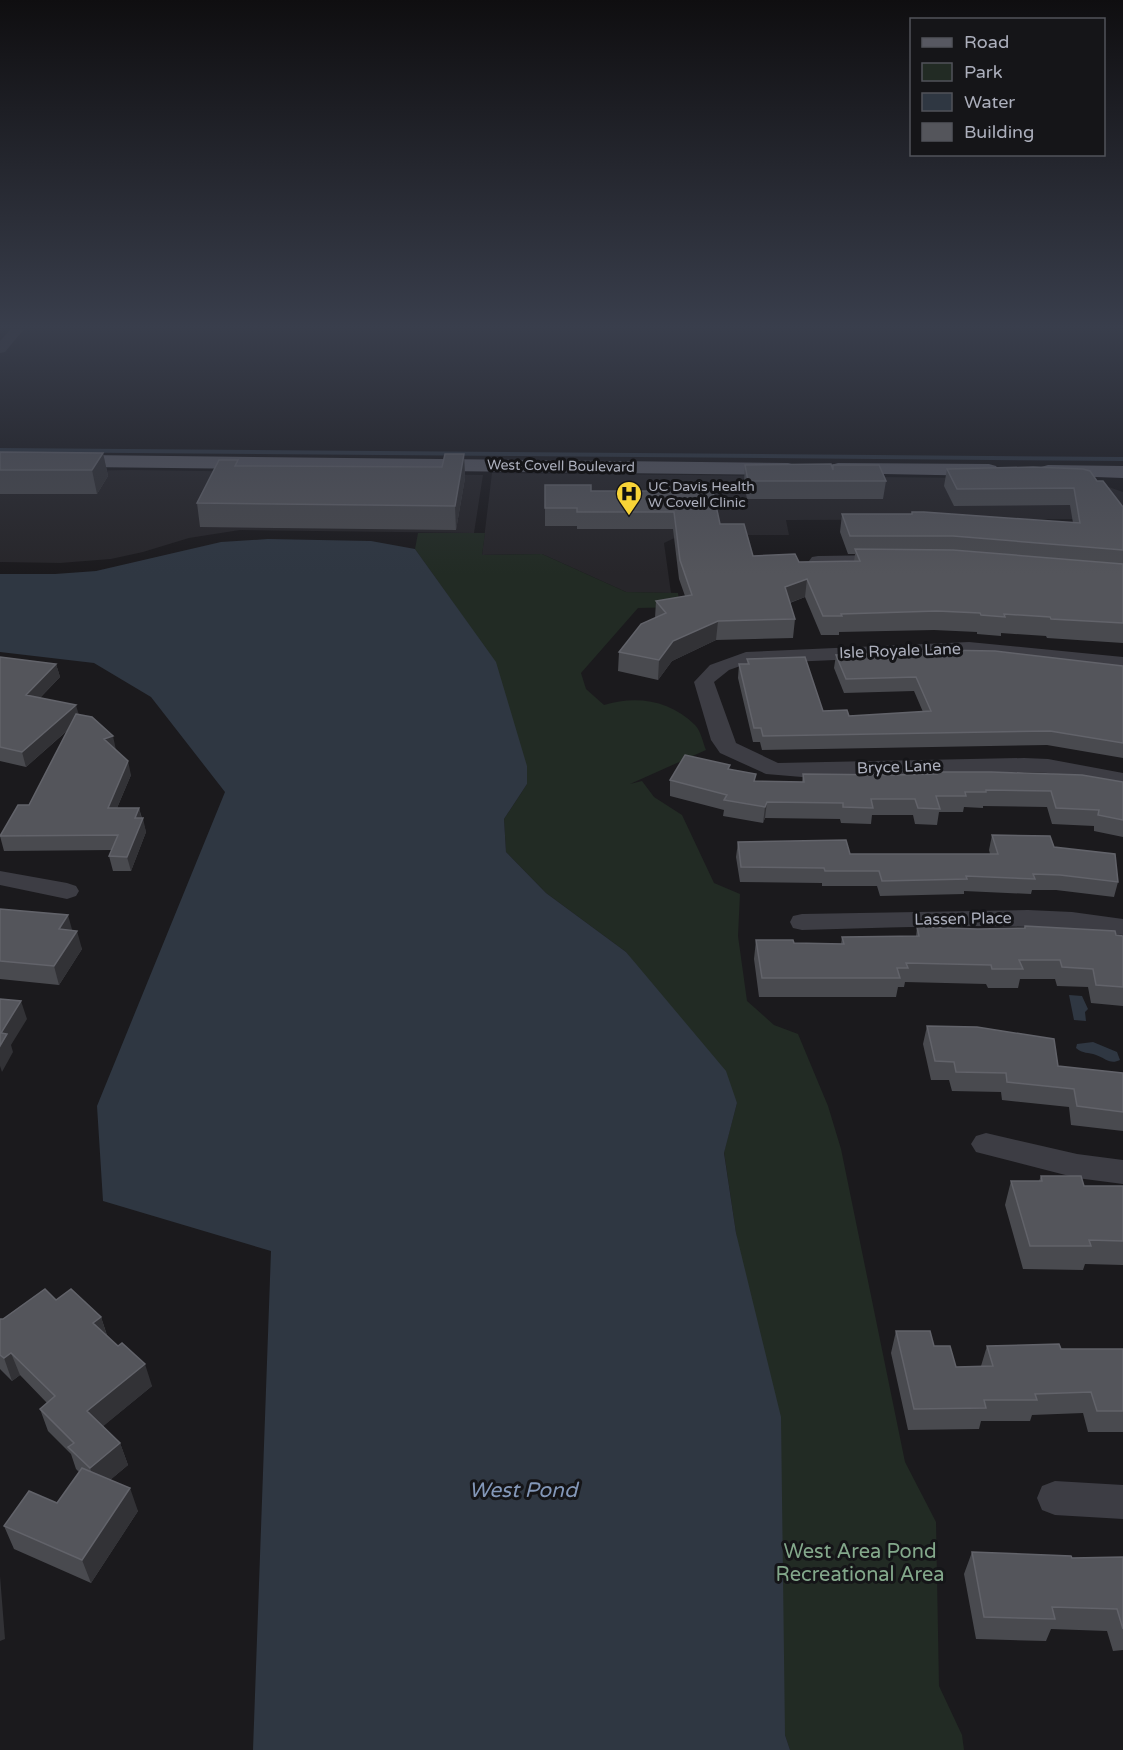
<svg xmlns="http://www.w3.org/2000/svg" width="1123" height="1750" font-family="'Varela Round',sans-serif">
  <rect width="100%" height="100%" fill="#1b1a1d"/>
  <path fill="#27262a" d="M131,470L483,475L474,533L240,530L189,538L143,552L111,559L60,563L0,562V472Z
    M492,473L1060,479L1097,483L1123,492V519L786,520L789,535H681L664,543L671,593L626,592L542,554L482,555Z"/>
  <path fill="#222b24" d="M418,533H485L482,555L542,554L626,592L678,593L680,607L638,608L581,673L586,689L604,705C636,695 670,700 695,725C701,731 703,743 706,750L630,784L642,781L654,797L682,815L714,883L740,894L738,936L747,1001L774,1025L798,1034L828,1106L841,1149L905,1462L936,1522L939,1686L962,1735L964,1750H790L785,1735L736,1233L724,1152L737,1103L626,952L546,893L506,852L504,819L527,784L495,662L415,549Z"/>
  <path fill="#2f3742" d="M268,539L371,541L415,549L496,662L527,766V784L504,819L506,852L546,893L626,952L726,1071L737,1103L724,1153L736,1233L781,1417L785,1735L790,1750H253L271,1251L103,1201L97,1106L225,792L151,697L94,663L0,652V574H55L96,571L221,542Z
    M1069,995L1082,996L1088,1009L1085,1012L1086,1021L1074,1020Z
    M1093,1042L1117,1052L1120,1060C1110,1065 1105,1058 1096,1055C1088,1052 1083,1054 1076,1048L1077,1044Z"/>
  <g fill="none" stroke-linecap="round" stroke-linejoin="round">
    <path stroke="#2f3742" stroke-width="4" d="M0,450L1123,459"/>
    <path fill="#3d3d44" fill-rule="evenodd" d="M11,329H24L5,352L0,353V341Z
      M885,555L891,556L894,560L891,564L818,566L812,565L809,561L812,557L818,556Z
      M969,642L1123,657V669L969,654L746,664L729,670L714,682L736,743L778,763L1024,758L1048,759L1123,773V787L1048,773L1024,772L802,777L766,774L720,753L711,740L694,682L710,665L746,652Z
      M0,871L67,883L76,886L79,891L76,896L67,899L0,885Z
      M1028,910L1072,912L1123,919V935C1017,920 909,928 802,930L793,928L790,922L793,916L802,914Z
      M986,1133L1077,1154L1123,1160V1184L1077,1178L976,1152L971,1144L976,1136Z
      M1055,1481L1123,1485V1519L1055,1515L1042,1510L1037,1498L1042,1486Z"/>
    <path fill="#575861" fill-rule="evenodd" d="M0,454L788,463L795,465L798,469L795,473L788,475L0,466Z
      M838,463L989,464L996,466L999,470L996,474L989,476L831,473L828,469L831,465Z
      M1048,465L1123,466V478L1041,475L1038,471L1041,467Z"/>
  </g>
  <path fill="#494a4f" d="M0,452L103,453L108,476L97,494H0Z
    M464,454L465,478L456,530L200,527L197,503L239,466L442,467Z
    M745,465L832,469L886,481L883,499H747L744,483Z
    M947,469L1097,481L1123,507V643L1047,638L1046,636L1001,633V636L977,634V632L934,630L839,632V635H821L805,597L790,603L795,619L793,638L716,640L672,661L658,680L618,671L619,652L655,618L656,601L685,596L679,579L673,529H577V526H545V485L591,491H668L669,487L720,524L753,556L799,562L854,561L855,554H848L840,532L842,514L1073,523L1070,505L954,506L944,486Z
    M836,655L1123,666V758L1047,745L762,750L760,742H753L738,678L739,664H747V659L823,711L849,716L923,712L914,691L844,693L834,668Z
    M0,657L56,664L60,677L40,698L79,714L116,750L131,775L117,808H139L146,832L131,871H113L109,856L112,850L4,851L0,836L29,805L68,730L26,767L0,761Z
    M730,769L756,781L802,782L803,774L893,775L936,774V772L1123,782V837L1094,831V826L1052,824L1047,807L983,806V808L964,807L963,812H939L937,825L915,824L913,815H872L871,824L841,823L840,819L765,818L763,823L723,816L724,810L670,796V780Z
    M992,835L1054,847L1118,882L1114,897L1056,890H1032L1031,894L964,891V894L880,896L877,886H822V883L740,882L736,857L738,842L850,854H990L989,850Z
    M0,909L72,930L82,949L59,985L0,979Z
    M1025,926L1123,936V1006L1091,1003L1088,987L1057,986L1055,979H1020L1018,988H988L986,984L905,982L904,987H898L896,997H759L754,959L756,940L794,943L841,944L842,937H916L917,927L978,929L1024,928Z
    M927,1026L1058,1066L1123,1073V1131L1071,1125L1069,1107L1002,1100L1001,1092L952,1091L949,1080H931L923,1044Z
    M1041,1176L1084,1186H1123V1265L1085,1264L1083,1270L1023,1269L1005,1205L1011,1181H1039Z
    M56,1300L101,1317L107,1335L152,1386L103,1426L120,1443L128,1465L110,1480L138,1511L91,1583L14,1549L4,1526L57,1503L79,1472L76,1469L71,1454L48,1431L40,1409L47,1403L20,1375L12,1381L0,1369V1319H3Z
    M896,1331L934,1346L956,1367L981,1366L987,1346L1061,1349H1123V1432H1088L1083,1413L1032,1415L1030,1421H981L979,1429L908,1430L891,1353Z
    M972,1552L1072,1558L1123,1557V1652V1650L1113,1651L1107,1631L1051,1629L1046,1641L976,1639L964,1574Z"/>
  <path fill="#323236" d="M103,453L108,476L97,494L92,470Z
    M464,454L465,478L456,530L455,506Z
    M807,579L805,597L783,605L785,587Z
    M718,621L716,640L672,661L658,680L659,660L673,641Z
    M56,664L60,677L29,709L26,695Z
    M76,705L80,719L26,767L22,752Z
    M113,736L116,750L104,739Z
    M128,761L131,775L111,822L108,808Z
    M767,802L765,818L763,823L765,807Z
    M139,808L142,821L143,818L146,832L131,871L127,857L135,818Z
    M68,915L73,933L59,929Z
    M77,931L82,949L59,985L54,966Z
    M21,1001L27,1019L11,1045L13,1052L2,1072L0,1066V1046L1,1033Z
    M101,1317L108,1339L93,1323Z
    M11,1353L20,1375L12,1381L4,1358Z
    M145,1364L152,1386L95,1433L87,1411Z
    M120,1443L128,1465L97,1491L90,1468Z
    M130,1488L138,1511L91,1583L82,1560Z
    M0,1576L5,1639L0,1641Z"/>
  <path fill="#54555b" stroke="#62636a" stroke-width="1.5" d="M0,452L103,453L92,470H0Z
    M445,454H464L455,506L197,503L219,460H238L235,466L442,467Z
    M831,464L833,470V465H879L886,481H748L745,465Z
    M1033,467L1083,469L1090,471L1097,481H1103L1123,507V550L953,536H850L842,514H912V512H924L1080,523L1074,488L957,489L947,469Z
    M545,485H591V491H669V487H712L720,524H744L753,556L795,554L799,562L860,561L855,549L953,550L1123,564V623L1051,619L1050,617L1004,614L1005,617L981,615L980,613L937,611L841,614L842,616H823L807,579L785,587L795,619L718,621L673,641L659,660L619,652L641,624L666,613L656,601L692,595L680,560L674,512H577V508H545Z
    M938,650L995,651L1123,666V743L1050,731L763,736L761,728H754L739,664H749L747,659L805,657L823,711L847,710L849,716L931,711L916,677L846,679L836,655Z
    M0,657L56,664L26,695L76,705L22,752L0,747Z
    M76,714L92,717L113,736L104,739L128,761L108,808H139L135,818H143L127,857L109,856L118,835L0,836L18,805H29Z
    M685,755L730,765L728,769L756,774L754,781L804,782L803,774L893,775L937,774L936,772H991L1082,775L1123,782V820L1098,815L1099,810L1056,808L1051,791L986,790V792H965L966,796H936L940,809L918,808L915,799H871L873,808L843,807V803L767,802L765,807L724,800L727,795L670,780Z
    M992,835L1050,836L1054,847L1115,854L1118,882L1060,875L1033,874L1035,879L966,876L967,879L882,881L879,871H825L824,868L741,867L738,842L846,840L850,854H998Z
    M0,909L68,915L59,929L77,931L54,966L0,961Z
    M1025,926L1115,931L1116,935L1123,936V987L1096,985L1093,969L1062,967L1060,960H1019L1023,969H992L991,965L906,963L908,968H897L900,978H762L756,940H793L794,943L844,944L842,937L919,936L917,927L978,929L1025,928Z
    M0,999L21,1001L1,1033L7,1034L0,1046Z
    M927,1026L977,1027L1054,1039L1058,1066L1123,1073V1112L1077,1106L1074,1089L1007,1082L1006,1073L956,1072L954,1062L935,1061Z
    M1041,1176H1081L1084,1186H1123V1241L1089,1240L1091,1246H1030L1011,1181H1042Z
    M45,1289L56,1300L71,1289L101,1317L93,1323L118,1346L122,1343L145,1364L87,1411L120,1443L90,1468L68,1447L74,1443L40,1409L55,1396L11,1353L4,1358L0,1355V1319H3Z
    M896,1331H930L934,1346H950L956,1367L993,1366L987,1346L1059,1344L1061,1349H1123V1411H1097L1091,1392L1035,1394L1037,1400H984L986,1408L914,1409Z
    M82,1468L130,1488L82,1560L4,1526L29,1491L57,1503Z
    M972,1552L1071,1556L1072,1558L1123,1557V1629L1117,1609L1052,1607L1055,1619L984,1617Z"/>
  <linearGradient id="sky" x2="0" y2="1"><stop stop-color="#0f0e10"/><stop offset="0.57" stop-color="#393e4c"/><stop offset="1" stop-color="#393e4c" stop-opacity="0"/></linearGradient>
  <rect width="1123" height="574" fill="url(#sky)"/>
  <defs>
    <symbol id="hospital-pin" viewBox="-11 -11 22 30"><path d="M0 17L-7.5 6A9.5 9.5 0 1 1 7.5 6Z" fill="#f7d337" stroke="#151518"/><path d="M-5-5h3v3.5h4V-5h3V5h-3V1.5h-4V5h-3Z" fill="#111"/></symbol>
  </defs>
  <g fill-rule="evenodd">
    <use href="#hospital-pin" x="614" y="479" width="30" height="40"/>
  </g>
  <g text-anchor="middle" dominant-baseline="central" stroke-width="6" stroke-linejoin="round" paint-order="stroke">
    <g font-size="14" fill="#acafbc" stroke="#151518">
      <text transform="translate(561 466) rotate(1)">West Covell Boulevard</text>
    </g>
    <g font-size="14" fill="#acafbc" stroke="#151518" text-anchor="start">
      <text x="648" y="486">UC Davis Health<tspan x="648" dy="16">W Covell Clinic</tspan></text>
    </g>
    <g font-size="16" fill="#acafbc" stroke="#151518">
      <text transform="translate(900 651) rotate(-2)">Isle Royale Lane</text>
      <text transform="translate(899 767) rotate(-2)">Bryce Lane</text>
      <text transform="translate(963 919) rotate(-1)">Lassen Place</text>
    </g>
    <g font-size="20" fill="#83a88b" stroke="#151518">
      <text x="860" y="1552">West Area Pond<tspan x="860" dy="23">Recreational Area</tspan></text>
    </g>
    <g font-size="21" font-style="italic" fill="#8397b8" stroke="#151518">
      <text x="523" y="1490">West Pond</text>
    </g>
  </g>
  <rect x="910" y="18" width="195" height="138" fill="#151518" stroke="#51535a" stroke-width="1.5"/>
  <rect x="922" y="38" width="30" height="9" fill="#575861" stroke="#51535a" stroke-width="1.5"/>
  <text x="964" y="48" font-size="18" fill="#acafbc">Road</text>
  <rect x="922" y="63" width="30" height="18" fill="#222b24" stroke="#51535a" stroke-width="1.5"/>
  <text x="964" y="78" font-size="18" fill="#acafbc">Park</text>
  <rect x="922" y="93" width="30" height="18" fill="#2f3742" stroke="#51535a" stroke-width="1.5"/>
  <text x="964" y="108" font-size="18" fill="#acafbc">Water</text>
  <rect x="922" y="123" width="30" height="18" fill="#54555b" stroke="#51535a" stroke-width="1.5"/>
  <text x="964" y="138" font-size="18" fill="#acafbc">Building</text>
</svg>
